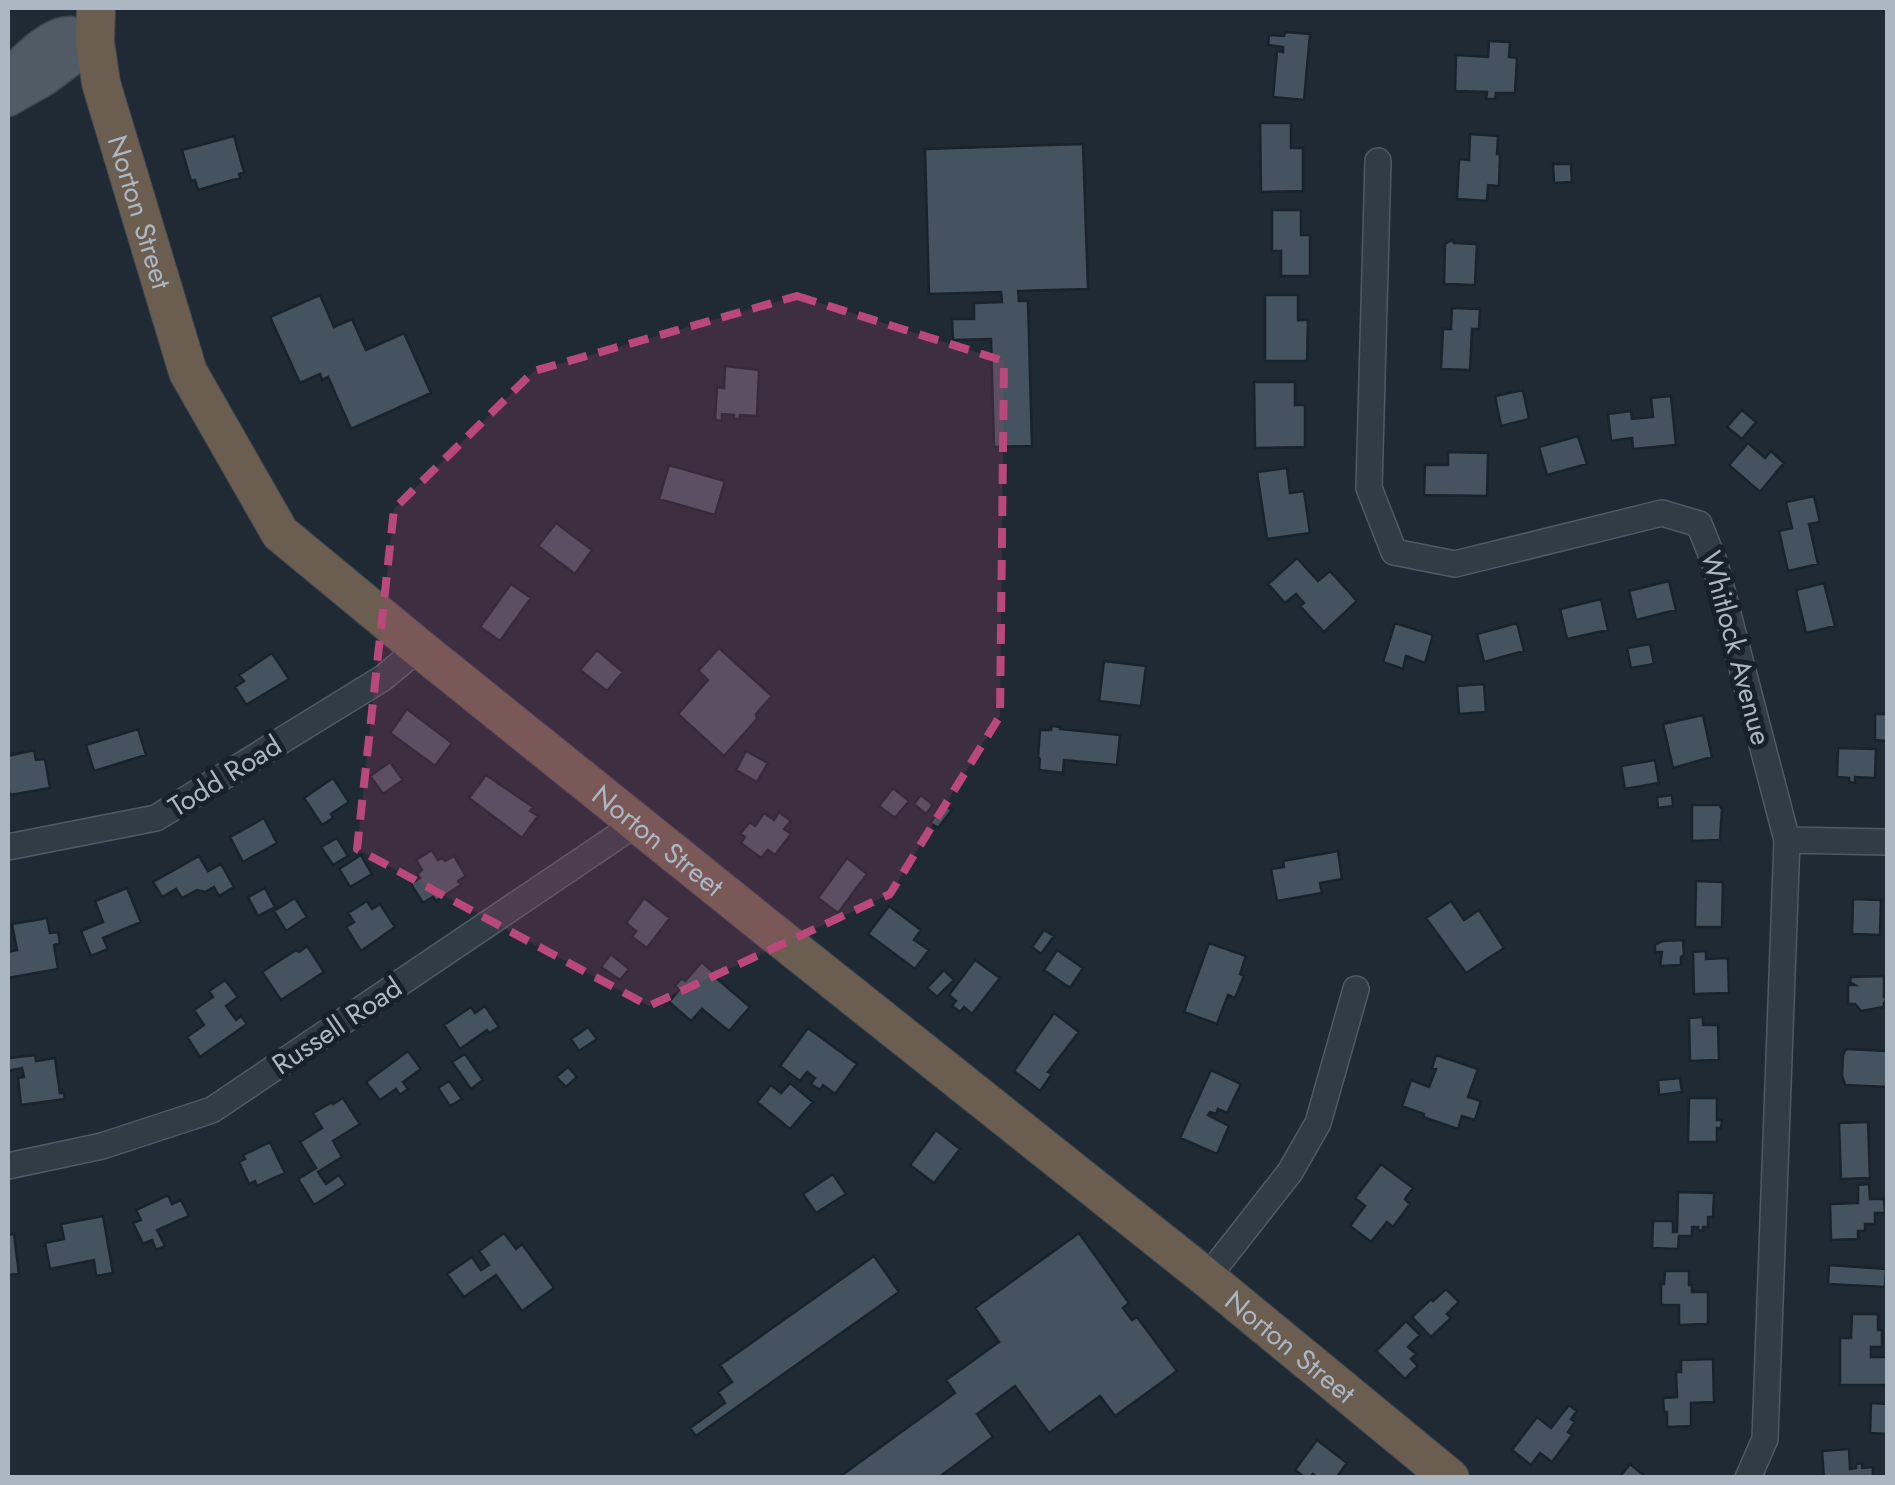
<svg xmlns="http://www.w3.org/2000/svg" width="1895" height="1485" font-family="Jost,sans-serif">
  <rect width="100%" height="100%" fill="#1f2a34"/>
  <path fill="#45525f" stroke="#1a232c" stroke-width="2.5" d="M1285,32L1310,34L1304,100L1273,97L1277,51L1283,52V47L1268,45L1269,35L1284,36Z
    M1489,41L1510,42L1509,57L1517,58L1515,93H1496L1495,99H1486L1487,92L1455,91L1456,55L1488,57Z
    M1260,123H1291V148H1303V191L1261,192Z
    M1470,134L1498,136L1497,154H1500L1499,186L1488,185L1487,201L1457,199L1459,159L1469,160Z
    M234,136L244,172L239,174L240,178L198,190L195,180L191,181L182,150Z
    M1083,144L1088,289L1018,291L1019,301H1028L1032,446L994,447L991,339L953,340L952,319H974V303L1002,302L1001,292L929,294L925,149Z
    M1553,164H1571L1572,182L1554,183Z
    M1272,210H1301V235H1310V276H1281V251H1272Z
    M1452,240L1454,243L1477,244L1475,285L1444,284L1445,244Z
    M320,295L334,327L352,319L366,350L404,333L431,393L351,429L328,377L322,380L320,374L300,383L270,317Z
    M1265,295H1298V320H1308L1307,361H1265Z
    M1452,308L1480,309L1479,329H1472L1470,370L1441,369L1443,329H1451Z
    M725,366L759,370L757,416L740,415V419H734V415L722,414V421L715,420L717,387L724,388Z
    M1254,382H1295V405H1305V447L1255,448Z
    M1523,390L1529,419L1501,426L1495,396Z
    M1671,396L1676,445L1633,449L1632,438L1611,441L1608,414L1631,411L1632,419L1653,417L1651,398Z
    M1742,410L1756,422L1742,439L1727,427Z
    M1578,436L1587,464L1547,475L1539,447Z
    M1748,443L1765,458L1771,451L1784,463L1760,492L1729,465Z
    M1448,452L1488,453L1487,496L1424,495L1425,465H1448Z
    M669,465L725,481L715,515L659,499Z
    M1287,468L1290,493L1304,491L1310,533L1267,539L1257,472Z
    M1814,496L1820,522L1809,524L1818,564L1788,571L1779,531L1792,528L1786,502Z
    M556,523L592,550L575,574L538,546Z
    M1297,558L1318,581L1330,571L1357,601L1324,632L1300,606L1304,603L1296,594L1285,603L1268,584Z
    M1669,581L1676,610L1636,620L1629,591Z
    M1824,583L1835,626L1806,633L1796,590Z
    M511,584L531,598L500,641L480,627Z
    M1601,599L1608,630L1567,639L1560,609Z
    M1395,623L1433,635L1425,663L1406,656L1403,669L1383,662Z
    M1517,623L1524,651L1484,662L1477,634Z
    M1650,644L1654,664L1631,668L1627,648Z
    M719,648L772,696L756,714L757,719L724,756L678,714L708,680L698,671Z
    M597,650L623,672L607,691L580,670Z
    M272,653L289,679L246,705L235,687L244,681L239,675Z
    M1104,661L1146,666L1141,706L1099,701Z
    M1484,684L1486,712L1459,714L1457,686Z
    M407,709L452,743L435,766L390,733Z
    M1875,714H1888V741L1875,740Z
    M1703,715L1712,757L1673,768L1663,724Z
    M1051,726L1061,727L1060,729L1120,735L1117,765L1064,760L1063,773L1039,770L1040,759L1038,757L1040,730H1051Z
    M138,729L146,755L94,771L86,745Z
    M1838,748L1876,749L1875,778L1855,777V783L1849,782V778L1837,777Z
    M34,750L36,760L45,759L50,788L10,795L8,788V756Z
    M746,751L768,763L757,782L736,770Z
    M1655,760L1659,783L1625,789L1621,766Z
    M390,762L403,780L383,794L370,776Z
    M486,775L533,807L530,811L538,816L522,838L469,798Z
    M333,778L349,802L331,814L333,818L322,825L304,798Z
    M893,788L909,801L895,818L879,806Z
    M921,795L933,805L926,814L914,804Z
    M1672,795L1673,806L1658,808L1657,797Z
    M944,805L952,810L938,828L930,823Z
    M1692,805H1719L1722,809L1720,840L1692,841Z
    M779,812L791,821L784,829L791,834L775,855L768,850L761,858L741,843L745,837L740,834L750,822L755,826L764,813L774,820Z
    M264,818L277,843L243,862L230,837Z
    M337,838L348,856L333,865L321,847Z
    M432,850L438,860L442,858L445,861L454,856L466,876L458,881L461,885L436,901L433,897L423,903L411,884L420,878L417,874L422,870L416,860Z
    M1338,851L1342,879L1320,883L1322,893L1277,901L1271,869L1284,867L1283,861Z
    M361,855L372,874L350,887L339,869Z
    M199,856L208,871L221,864L234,887L219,896L214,887L205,892L197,890L182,898L176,889L162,897L153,882Z
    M847,858L867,874L838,913L818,898Z
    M1696,881L1723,882L1722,927H1695Z
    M127,888L141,922L103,938L108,949L91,956L81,931L103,922L95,901Z
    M265,888L275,907L258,916L248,897Z
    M295,898L307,917L286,931L274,911Z
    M644,898L670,918L647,948L632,937L636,931L626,923Z
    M1853,899L1881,900L1880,935L1852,934Z
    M367,901L372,909L380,904L395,927L361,951L346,927L354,922L348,913Z
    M1451,901L1464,920L1479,910L1504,948L1466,973L1426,918Z
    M889,906L921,930L914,940L929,950L915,969L868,934Z
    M47,918L50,933L58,932L60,943L54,945L58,969L8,978V952L17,950L12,924Z
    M1044,930L1054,936L1041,954L1032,947Z
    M1683,940L1684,955L1681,957V965L1660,966L1662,952H1655V945L1663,941Z
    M1209,943L1246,956L1240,974L1244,976L1235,998L1228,995L1217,1024L1184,1012Z
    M307,946L324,972L281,1000L262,972L296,950L299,952Z
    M1057,950L1083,968L1070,988L1044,970Z
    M1706,951V959L1728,958L1729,993L1694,994L1693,952Z
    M611,954L629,969L620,980L601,967Z
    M975,960L1000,978L972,1014L964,1007L960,1012L952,1006L956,1001L949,995Z
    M702,962L713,972L714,976L750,1007L729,1031L702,1009L691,1021L669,1002L679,990L675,986L682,978L685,981Z
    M944,970L954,980L937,997L927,988Z
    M1884,976V997L1887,998L1884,1003V1007L1861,1011L1855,1004H1848V985H1855L1850,982L1851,977Z
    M225,980L238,997L226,1006L236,1020L241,1016L247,1024L200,1057L187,1037L204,1025L194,1010L213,997L209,991Z
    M485,1006L499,1027L489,1033L487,1030L460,1049L444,1025L471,1007L475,1013Z
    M1054,1013L1079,1032L1048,1072L1052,1074L1040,1091L1014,1071Z
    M1703,1017V1025H1718L1719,1060L1690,1061L1689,1018Z
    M588,1027L597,1039L579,1051L571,1039Z
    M808,1028L857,1064L835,1094L823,1085L820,1090L811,1084L815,1078L807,1072L800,1081L780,1066Z
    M8,1046L9,1058L35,1055L36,1061L55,1058L60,1093H64L65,1099L21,1105L18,1078L24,1077L22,1068L8,1071Z
    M1846,1049L1888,1051V1087L1845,1085L1842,1075L1843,1055Z
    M408,1051L421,1069L403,1082L408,1089L400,1095L396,1089L380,1100L366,1082Z
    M465,1054L483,1080L471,1089L452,1062Z
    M1436,1055L1478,1069L1468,1097L1481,1101L1475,1120L1462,1116L1458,1129L1423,1117L1424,1114L1402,1106L1411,1080L1429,1087L1436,1069L1432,1068Z
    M568,1067L577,1077L566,1087L556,1077Z
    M1211,1070L1241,1084L1227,1113L1218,1109L1216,1114L1210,1112L1208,1115L1229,1126L1217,1154L1180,1138Z
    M1680,1078L1682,1092L1659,1095L1658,1080Z
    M449,1081L462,1099L450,1106L438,1088Z
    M790,1083L813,1102L790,1129L757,1102L771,1085L781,1093Z
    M343,1098L360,1124L333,1141L342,1157L318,1172L326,1184L339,1175L346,1185L314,1205L298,1179L316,1168L300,1142L322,1128L313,1113L332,1102L333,1104Z
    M1689,1098H1717V1120H1722L1721,1128H1717V1142H1688Z
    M1868,1122L1870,1178L1841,1179L1839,1123Z
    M936,1130L960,1149L934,1183L910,1165Z
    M270,1142L285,1173L257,1186L255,1181L249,1184L239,1162L245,1159L243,1155Z
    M1381,1164L1413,1188L1405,1199L1410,1204L1393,1227L1387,1222L1371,1242L1350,1226L1365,1206L1355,1198Z
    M833,1174L846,1194L816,1213L803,1194Z
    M1869,1184L1870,1199H1884L1885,1213H1875V1224H1865V1231H1858V1239L1831,1240L1830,1204L1858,1203V1185Z
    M1678,1192L1714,1193L1713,1217H1708V1227H1703V1231L1698,1230V1227H1692V1236H1679L1678,1249L1652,1248L1653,1221H1673V1232H1677Z
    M168,1195L172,1204L181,1200L189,1216L157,1230L165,1246L156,1250L152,1240L143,1244L133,1223L141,1220L136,1210Z
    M103,1216L113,1273L96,1276L94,1260L50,1269L45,1243L64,1239L61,1224Z
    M504,1233L516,1249L522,1244L554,1288L522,1311L496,1275L464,1297L447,1274L472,1257L481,1270L489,1265L479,1251Z
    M1079,1233L1129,1303L1123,1308L1132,1320L1137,1317L1177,1371L1115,1416L1100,1396L1049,1433L1015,1386L977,1414L993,1437L938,1478H838L955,1393L946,1380L999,1342L975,1308Z
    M14,1234L19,1274L8,1275V1235Z
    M874,1256L899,1292L696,1436L690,1428L725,1403L718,1392L732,1382L720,1365Z
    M1829,1265L1886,1269L1885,1287L1828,1284Z
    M1665,1271H1689V1285H1692V1292H1708V1324L1679,1325V1305H1661V1284H1664Z
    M1446,1289L1459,1302L1447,1314L1451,1318L1431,1337L1412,1317L1431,1299L1433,1301Z
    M1852,1314H1878V1330H1882V1347H1871V1357H1888L1887,1385H1840V1338H1851Z
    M1406,1321L1420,1335L1408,1347L1416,1354L1411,1359L1418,1366L1405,1379L1376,1351Z
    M1713,1359L1714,1402L1691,1403V1426L1667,1427V1412H1664L1663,1398L1677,1397L1676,1372H1681V1360Z
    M1871,1403L1888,1404V1434L1870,1433Z
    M1569,1405L1577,1411L1571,1419L1575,1422L1568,1432L1572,1435L1552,1462L1540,1453L1531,1465L1512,1450L1537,1417L1551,1428Z
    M1317,1440L1347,1463L1336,1478H1318L1313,1474L1310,1478H1306L1295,1470Z
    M1849,1449L1850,1469L1856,1468V1464L1862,1463V1468L1873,1467V1478H1824L1822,1451Z
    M1630,1464L1647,1478H1619Z"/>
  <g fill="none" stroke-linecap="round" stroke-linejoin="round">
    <defs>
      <path id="minor" d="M1378,161L1369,488L1394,552L1455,564L1662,513L1699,524L1715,564L1787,840L1765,1439L1748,1478
        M1787,840L1888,842
        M8,847L156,818L383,678L419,648
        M8,1166L102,1146L212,1110L637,823
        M1207,1278L1290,1172L1318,1123L1356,989"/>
      <path id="major" d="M8,76C22,62 50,31 71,33C78,34 88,39 95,42
        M8,100L45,79L95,42"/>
      <g id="highway">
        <path id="s1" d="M96,8L95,42L101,83L188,372L280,533L419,648L761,923L1207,1278L1450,1478"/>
      </g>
    </defs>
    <use href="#minor" stroke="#4f5a64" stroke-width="28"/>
    <use href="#major" stroke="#3b454f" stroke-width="35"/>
    <use href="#highway" stroke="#3d4750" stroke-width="40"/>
    <use href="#minor" stroke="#323c45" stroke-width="25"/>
    <use href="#major" stroke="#505b66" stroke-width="32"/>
    <use href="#highway" stroke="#6b5d4f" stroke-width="38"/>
  </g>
  <path fill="#bb487a" fill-opacity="0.2" stroke="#bb487a" stroke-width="8" stroke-dasharray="20 12" stroke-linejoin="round" d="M797,296L1004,361L1000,716L890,894L649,1006L357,849L394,509L534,371Z"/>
  <g text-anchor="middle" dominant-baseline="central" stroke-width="10" stroke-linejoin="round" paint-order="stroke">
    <g font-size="28" fill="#abb7c3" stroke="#182129">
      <text stroke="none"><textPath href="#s1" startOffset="210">Norton Street</textPath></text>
      <text transform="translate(1736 648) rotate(75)">Whitlock Avenue</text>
      <text transform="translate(225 776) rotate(-32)">Todd Road</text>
      <text stroke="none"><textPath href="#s1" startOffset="1050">Norton Street</textPath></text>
      <text transform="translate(337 1026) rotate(-34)">Russell Road</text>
      <text stroke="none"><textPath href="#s1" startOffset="1860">Norton Street</textPath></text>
    </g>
  </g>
  <rect width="1895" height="1485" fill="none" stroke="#abb7c3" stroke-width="20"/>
</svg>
